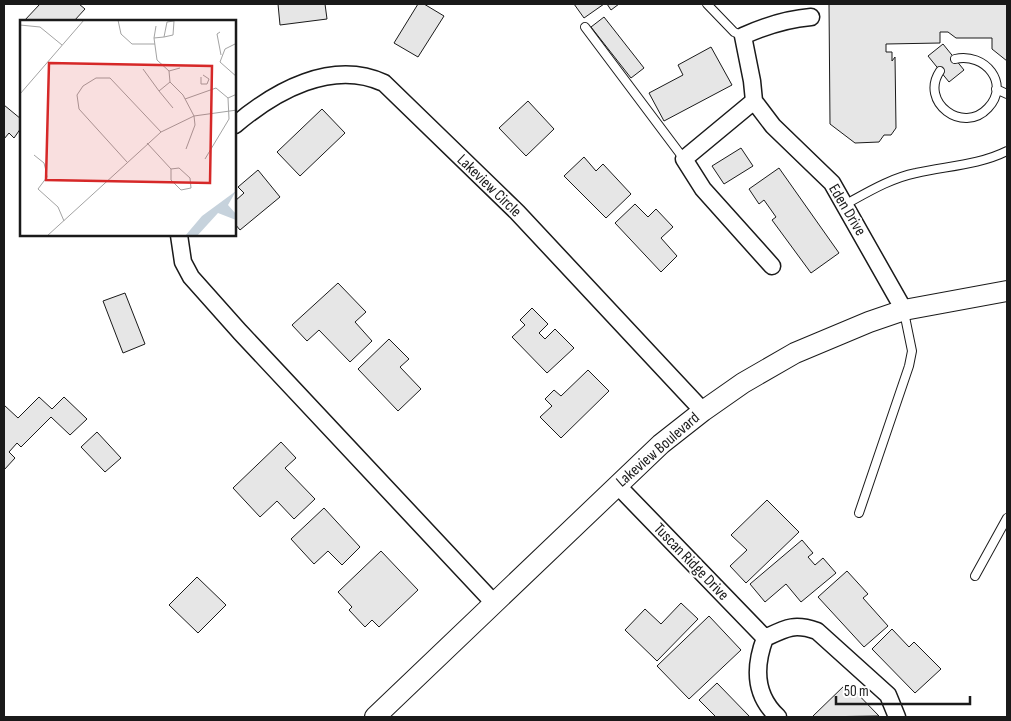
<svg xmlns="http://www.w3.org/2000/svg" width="1011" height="721" font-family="'Sofia Sans Condensed',sans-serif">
  <rect width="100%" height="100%" fill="#fff"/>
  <path fill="#e6e6e6" stroke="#1a1a1a" d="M40,4H79L85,9L74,21H24Z
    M278,4H325L327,19L280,25Z
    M418,4H424L444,16L418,57L394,43Z
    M574,4H604L584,18Z
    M607,4H619L611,10Z
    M829,4H1007V61L992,49V38H956L948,32H940V43L886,44V52H892V61L895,57L896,128L891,135H884L879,142L855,143L830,124Z
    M604,17L644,68L631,78L591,27Z
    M943,44L964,70L949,82L928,56Z
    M711,47L732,85L664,121L649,93L683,75L678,65Z
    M528,101L554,129L526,156L499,128Z
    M4,105L21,119V128L14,138L9,133L4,139Z
    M322,109L345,133L300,176L277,152Z
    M741,148L753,166L724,184L712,166Z
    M584,157L596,171L603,164L631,194L606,218L564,176Z
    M779,168L839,253L811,273L772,220L776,217L764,200L759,204L749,189Z
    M258,170L280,197L240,230L235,224V201L244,193L238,187Z
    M635,204L648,217L656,209L673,227L661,238L677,256L661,272L615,223Z
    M338,283L366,312L355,322L372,341L350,362L319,330L307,341L292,325Z
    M125,293L145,344L123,353L103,301Z
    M532,308L548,324L539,333L545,339L555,329L574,348L547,373L512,337L525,325L520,320Z
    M389,339L409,359L400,367L421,389L398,411L358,369Z
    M588,370L609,391L561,438L540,417L552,406L545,399L554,390L561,396Z
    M39,397L52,409L64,397L87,419L70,435L51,417L21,447L17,443L9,452L15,458L4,470V405L18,418Z
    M97,432L121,458L105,472L81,447Z
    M281,442L296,458L285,468L315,499L294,519L277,501L260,517L233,488Z
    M767,500L799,532L746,583L730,566L747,550L731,535Z
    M324,508L360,547L342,565L328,551L314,564L291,539Z
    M802,540L813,553L808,557L815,565L823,558L836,573L801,602L786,584L765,602L750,584Z
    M381,551L418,590L379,627L372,620L365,627L349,610L352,607L338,592Z
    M847,571L868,594L863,598L888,626L864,647L818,597Z
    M197,577L226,605L198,633L169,605Z
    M681,603L698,619L657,661L625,630L645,609L661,624Z
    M709,616L741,650L689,699L657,666Z
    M892,629L909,647L914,642L941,669L915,693L872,649Z
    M717,683L750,717H716L699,700Z
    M847,683L879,716L812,717Z"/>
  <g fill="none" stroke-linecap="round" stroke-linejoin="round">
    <defs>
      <path id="service" d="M707,4L734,32L743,36
        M585,27L684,159
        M940,71C919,102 963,135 988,108C1011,84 985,52 955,59
        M996,89L1007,94
        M846,204C868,192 891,178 916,173C947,166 979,165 1007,151
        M859,513L909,366L912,351L904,312
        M975,576L1007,518"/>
      <path id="minor" d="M811,17C787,19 765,26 743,36L752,81L754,101L773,126L832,183L904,310
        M754,101L684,159L703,189L772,266
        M235,125C275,91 332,59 384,83L517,212L703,411
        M179,235L183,262L191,277L240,332L494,603
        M617,485L765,638
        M778,717C754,695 754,667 765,638C786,628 794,623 817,631L888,695L897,717"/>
      <path id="tertiary" d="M375,717L661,444L703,411L743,383L795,353L869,322L904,310L1007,291"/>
    </defs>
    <use href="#service" stroke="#1a1a1a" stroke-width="10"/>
    <use href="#minor" stroke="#1a1a1a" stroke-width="19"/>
    <use href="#tertiary" stroke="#1a1a1a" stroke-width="22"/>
    <use href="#service" stroke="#fff" stroke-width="8"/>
    <use href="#minor" stroke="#fff" stroke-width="16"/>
    <use href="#tertiary" stroke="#fff" stroke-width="20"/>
  </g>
  <g text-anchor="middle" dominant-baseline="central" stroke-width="4" stroke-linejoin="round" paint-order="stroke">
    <g font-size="16" fill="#1a1a1a" stroke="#fff">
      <text transform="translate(489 186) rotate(44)">Lakeview Circle</text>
      <text transform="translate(847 210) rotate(59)">Eden Drive</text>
      <text transform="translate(658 450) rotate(-41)">Lakeview Boulevard</text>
      <text transform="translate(691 562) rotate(46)">Tuscan Ridge Drive</text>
    </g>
  </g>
  <g transform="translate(20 20)">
    <rect width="216" height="216" fill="#fff"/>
    <path d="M216,171L208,185L216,194V200L198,193L177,216H165L182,196Z" fill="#c6d2dc"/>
    <path fill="none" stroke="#a3a3a3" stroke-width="1" d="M98,0L101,14L112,24H135M0,5L20,7L42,25M136,6L134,18L137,40L149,51M200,12L197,14L201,35M134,18L144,17L147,2L154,1L153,15L144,17M217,23L205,29L200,42L217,57M160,48L149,51L150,62L163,75L174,96L175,105L166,129M123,49L139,71M181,57V64H187L189,59L183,55M150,62L139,71L153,88M0,74L64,0M165,79L196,68L208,78M127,123L151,149V160L161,170L171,168L170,158L159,148L151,149M14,135L24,143L26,151L27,157L18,169L38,187L44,201M185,139L209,99L208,78L217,74M107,142L59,89L57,75L63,66L76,58H90L141,112M27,216L141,112L174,96L217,90"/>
    <path fill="#d62828" fill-opacity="0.15" stroke="#d62828" stroke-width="2.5" d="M29,43L192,46L190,163L26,160Z"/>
    <rect width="216" height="216" fill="none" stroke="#1a1a1a" stroke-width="2.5"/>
  </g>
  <rect width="1011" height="721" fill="none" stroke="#1a1a1a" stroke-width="10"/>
  <path d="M836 696v8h134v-8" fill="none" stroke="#1a1a1a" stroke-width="2.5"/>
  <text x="844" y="696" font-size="15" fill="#1a1a1a" stroke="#ffffff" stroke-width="4" paint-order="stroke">50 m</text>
</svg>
